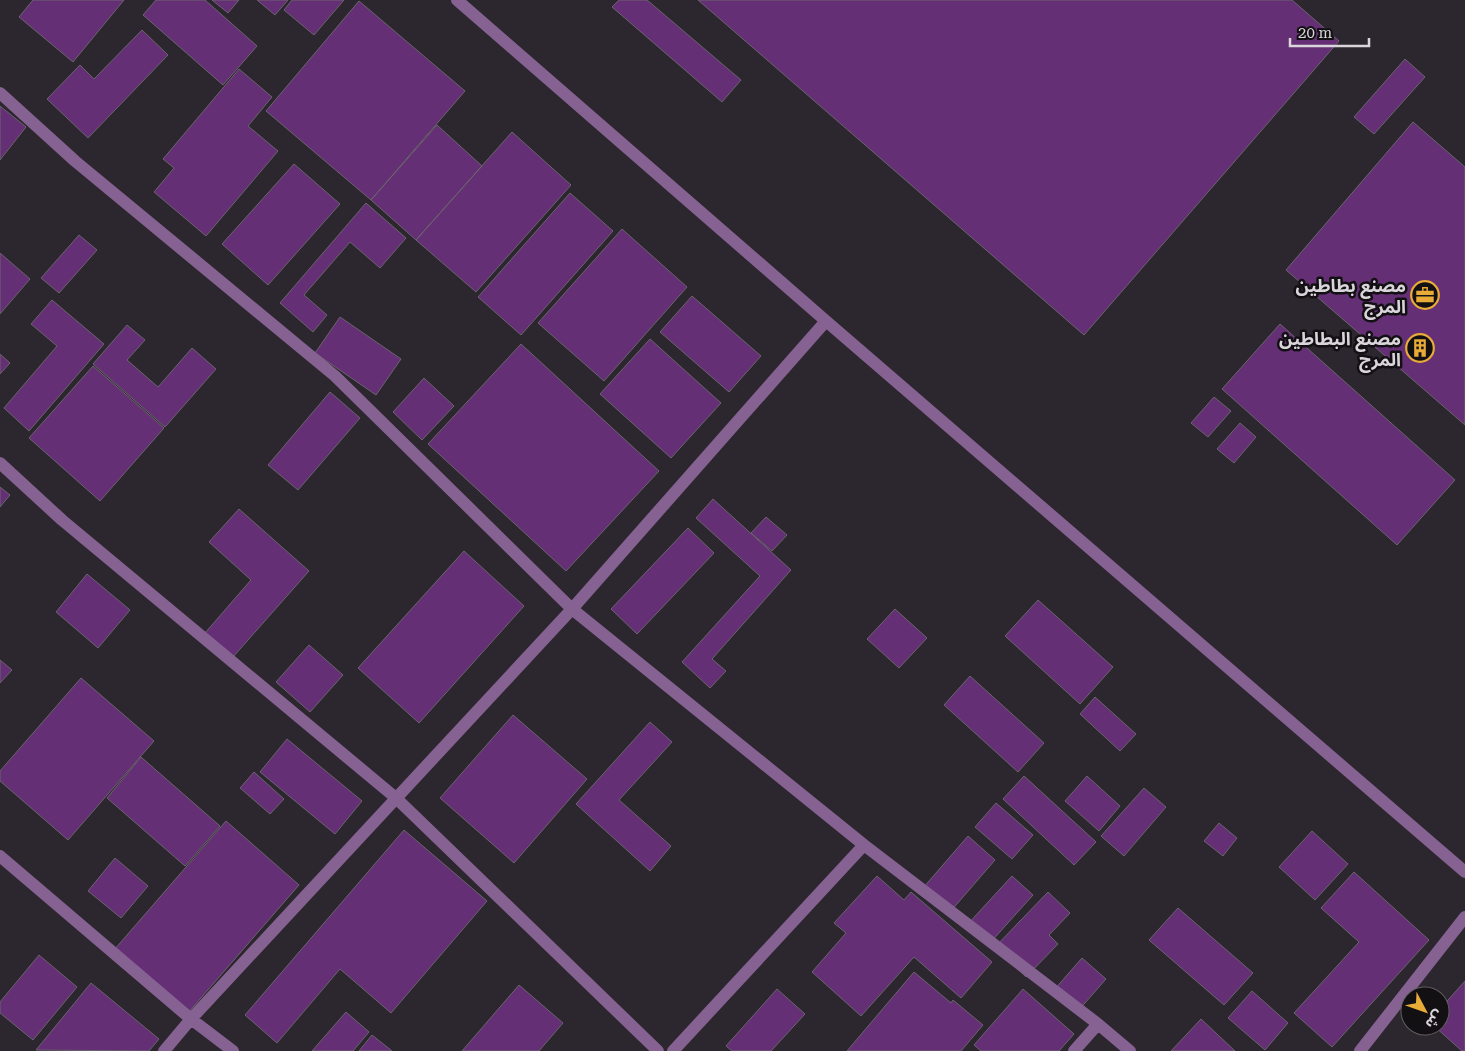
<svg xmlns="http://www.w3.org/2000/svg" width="1465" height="1051" font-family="'Roboto Serif','Noto Sans Arabic',serif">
  <rect width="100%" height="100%" fill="#2c262e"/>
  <path fill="#642f75" stroke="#6b646e" d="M33,0H124L73,62L19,17Z
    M156,0H205L257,46L223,85L143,15Z
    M212,0H239L228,13Z
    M257,0H288L275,15Z
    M292,0H344L314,35L284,10Z
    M619,0H647L741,80L722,102L612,7Z
    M698,0H1292L1339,41L1084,335Z
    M359,1L465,91L371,200L266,111Z
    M142,30L168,55L88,138L47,99L80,65L94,79Z
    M1405,59L1425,77L1374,134L1354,117Z
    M239,69L272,97L248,126L278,151L206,236L154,192L174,168L163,159Z
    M0,106L26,127L0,160Z
    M1413,122L1465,167V425L1286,270Z
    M437,125L482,166L416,240L371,200Z
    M512,132L571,185L476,292L416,240Z
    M294,164L340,204L268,285L222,244Z
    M570,193L613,231L521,335L478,297Z
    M366,203L406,238L380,268L350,242L304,295L327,315L313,332L280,303Z
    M622,229L687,287L604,381L538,323Z
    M79,235L97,250L59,293L41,278Z
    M0,253L30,279L0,314Z
    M692,296L761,356L729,392L660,332Z
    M52,300L104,344L29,431L4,408L57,346L31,324Z
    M340,317L401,359L376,395L315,353Z
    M1280,324L1455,480L1397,545L1222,389Z
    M127,325L145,340L127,360L158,387L192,348L216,369L165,427L93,364Z
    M650,339L721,403L671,458L600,394Z
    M521,344L659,471L566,571L428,444Z
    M0,354L10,363L0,374Z
    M93,366L164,428L100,501L29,438Z
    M424,378L454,406L422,440L393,412Z
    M330,392L360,418L298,490L268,465Z
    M1214,397L1231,411L1208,437L1191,423Z
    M1240,423L1256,437L1234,463L1217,449Z
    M0,487L10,495L0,507Z
    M713,499L791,570L712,659L726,671L710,688L682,662L760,576L696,518Z
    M239,509L309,571L233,657L205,633L251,580L209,542Z
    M766,517L787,535L772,551L751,533Z
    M688,528L714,553L637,634L611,609Z
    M464,551L524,606L419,723L358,668Z
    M87,574L130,610L98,648L56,612Z
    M1038,600L1113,667L1080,704L1005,636Z
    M895,609L927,638L899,668L867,639Z
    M309,645L343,675L310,712L276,682Z
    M0,660L12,670L0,683Z
    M970,676L1044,743L1018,772L944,705Z
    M81,678L154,741L68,840L0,781V771Z
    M1095,697L1136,734L1120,751L1080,714Z
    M513,715L587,779L514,863L440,798Z
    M650,722L672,742L619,800L671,846L650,871L576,804Z
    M287,739L362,801L335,834L260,772Z
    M141,757L220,826L185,866L107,798Z
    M254,772L284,799L270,814L240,788Z
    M1024,776L1096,842L1074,865L1003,799Z
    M1087,776L1120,806L1099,831L1065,801Z
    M1144,788L1166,807L1124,856L1101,836Z
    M996,803L1033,835L1012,859L975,827Z
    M226,821L299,885L187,1014L114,950Z
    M1219,823L1237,838L1223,856L1204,841Z
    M404,830L487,901L391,1013L340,969L277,1043L245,1015Z
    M1312,831L1348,864L1315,900L1279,867Z
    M968,836L995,860L950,912L923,888Z
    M115,858L148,886L121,918L88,891Z
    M1354,872L1429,940L1332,1047L1294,1013L1359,942L1321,908Z
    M877,876L904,900L911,892L992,962L961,998L914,957L861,1016L812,972L846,933L834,923Z
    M1012,876L1033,895L989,944L967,925Z
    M1048,892L1070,913L1049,935L1058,944L1026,977L995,947Z
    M1178,908L1253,973L1224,1005L1149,940Z
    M39,955L77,987L33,1040L0,1013V1002Z
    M1082,958L1106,979L1078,1011L1054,990Z
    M914,972L951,1003L953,1000L983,1025L961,1051H847Z
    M1465,981V1051H1462L1434,1026H1440V1009Z
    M91,983L159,1039L149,1051L36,1050Z
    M519,985L563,1023L539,1051H462Z
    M777,989L805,1014L771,1051H732L726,1046Z
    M1023,989L1074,1034L1059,1051H981L974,1045Z
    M1252,991L1288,1023L1265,1050L1228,1018Z
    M346,1012L369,1032L353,1051H312Z
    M1201,1019L1235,1051H1171Z
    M372,1035L392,1051H359Z"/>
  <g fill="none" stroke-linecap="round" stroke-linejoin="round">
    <path stroke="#866292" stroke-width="12" d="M457,0L826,321L1465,872
      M0,93L75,161L335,376L572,609L864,845L1098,1024L1130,1051
      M0,463L62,520L396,798L658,1051
      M0,856L191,1019L233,1051
      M164,1051L191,1019L572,609L826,321
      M673,1051L864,845
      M1074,1051L1098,1024
      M1360,1051L1465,917"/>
  </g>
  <defs>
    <symbol id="office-ring" viewBox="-11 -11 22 22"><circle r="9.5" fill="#131014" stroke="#e8ab37" stroke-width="1.5"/><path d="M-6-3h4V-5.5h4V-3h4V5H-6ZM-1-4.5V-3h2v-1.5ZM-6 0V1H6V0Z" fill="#e8ab37"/></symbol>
    <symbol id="building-ring" viewBox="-11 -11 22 22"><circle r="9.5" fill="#131014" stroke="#e8ab37" stroke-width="1.5"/><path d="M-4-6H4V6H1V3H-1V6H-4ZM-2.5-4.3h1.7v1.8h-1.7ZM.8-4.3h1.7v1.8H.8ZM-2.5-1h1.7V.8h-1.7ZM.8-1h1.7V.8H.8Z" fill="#e8ab37"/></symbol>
  </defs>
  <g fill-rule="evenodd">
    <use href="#office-ring" x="1409" y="279" width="32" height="32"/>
    <use href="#building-ring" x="1404" y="332" width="32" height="32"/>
  </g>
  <g text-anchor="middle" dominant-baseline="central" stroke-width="5" stroke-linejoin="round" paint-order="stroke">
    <g font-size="18" font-weight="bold" fill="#d9d5da" stroke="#131014" text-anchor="end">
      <text x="1406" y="285">مصنع بطاطين<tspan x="1406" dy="21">المرج</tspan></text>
      <text x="1401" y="338">مصنع البطاطين<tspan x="1401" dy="21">المرج</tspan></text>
    </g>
  </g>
  <g transform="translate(1425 1011) rotate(131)"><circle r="24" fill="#131014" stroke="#625f63"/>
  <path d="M0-4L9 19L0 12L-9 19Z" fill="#e8ab37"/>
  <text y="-8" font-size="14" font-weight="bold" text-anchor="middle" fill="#d9d5da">ش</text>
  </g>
  <path d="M1290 38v8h79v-8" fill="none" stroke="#d9d5da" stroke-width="2.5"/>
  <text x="1298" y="38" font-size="15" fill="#d9d5da" stroke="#131014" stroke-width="4" paint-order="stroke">20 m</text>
</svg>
